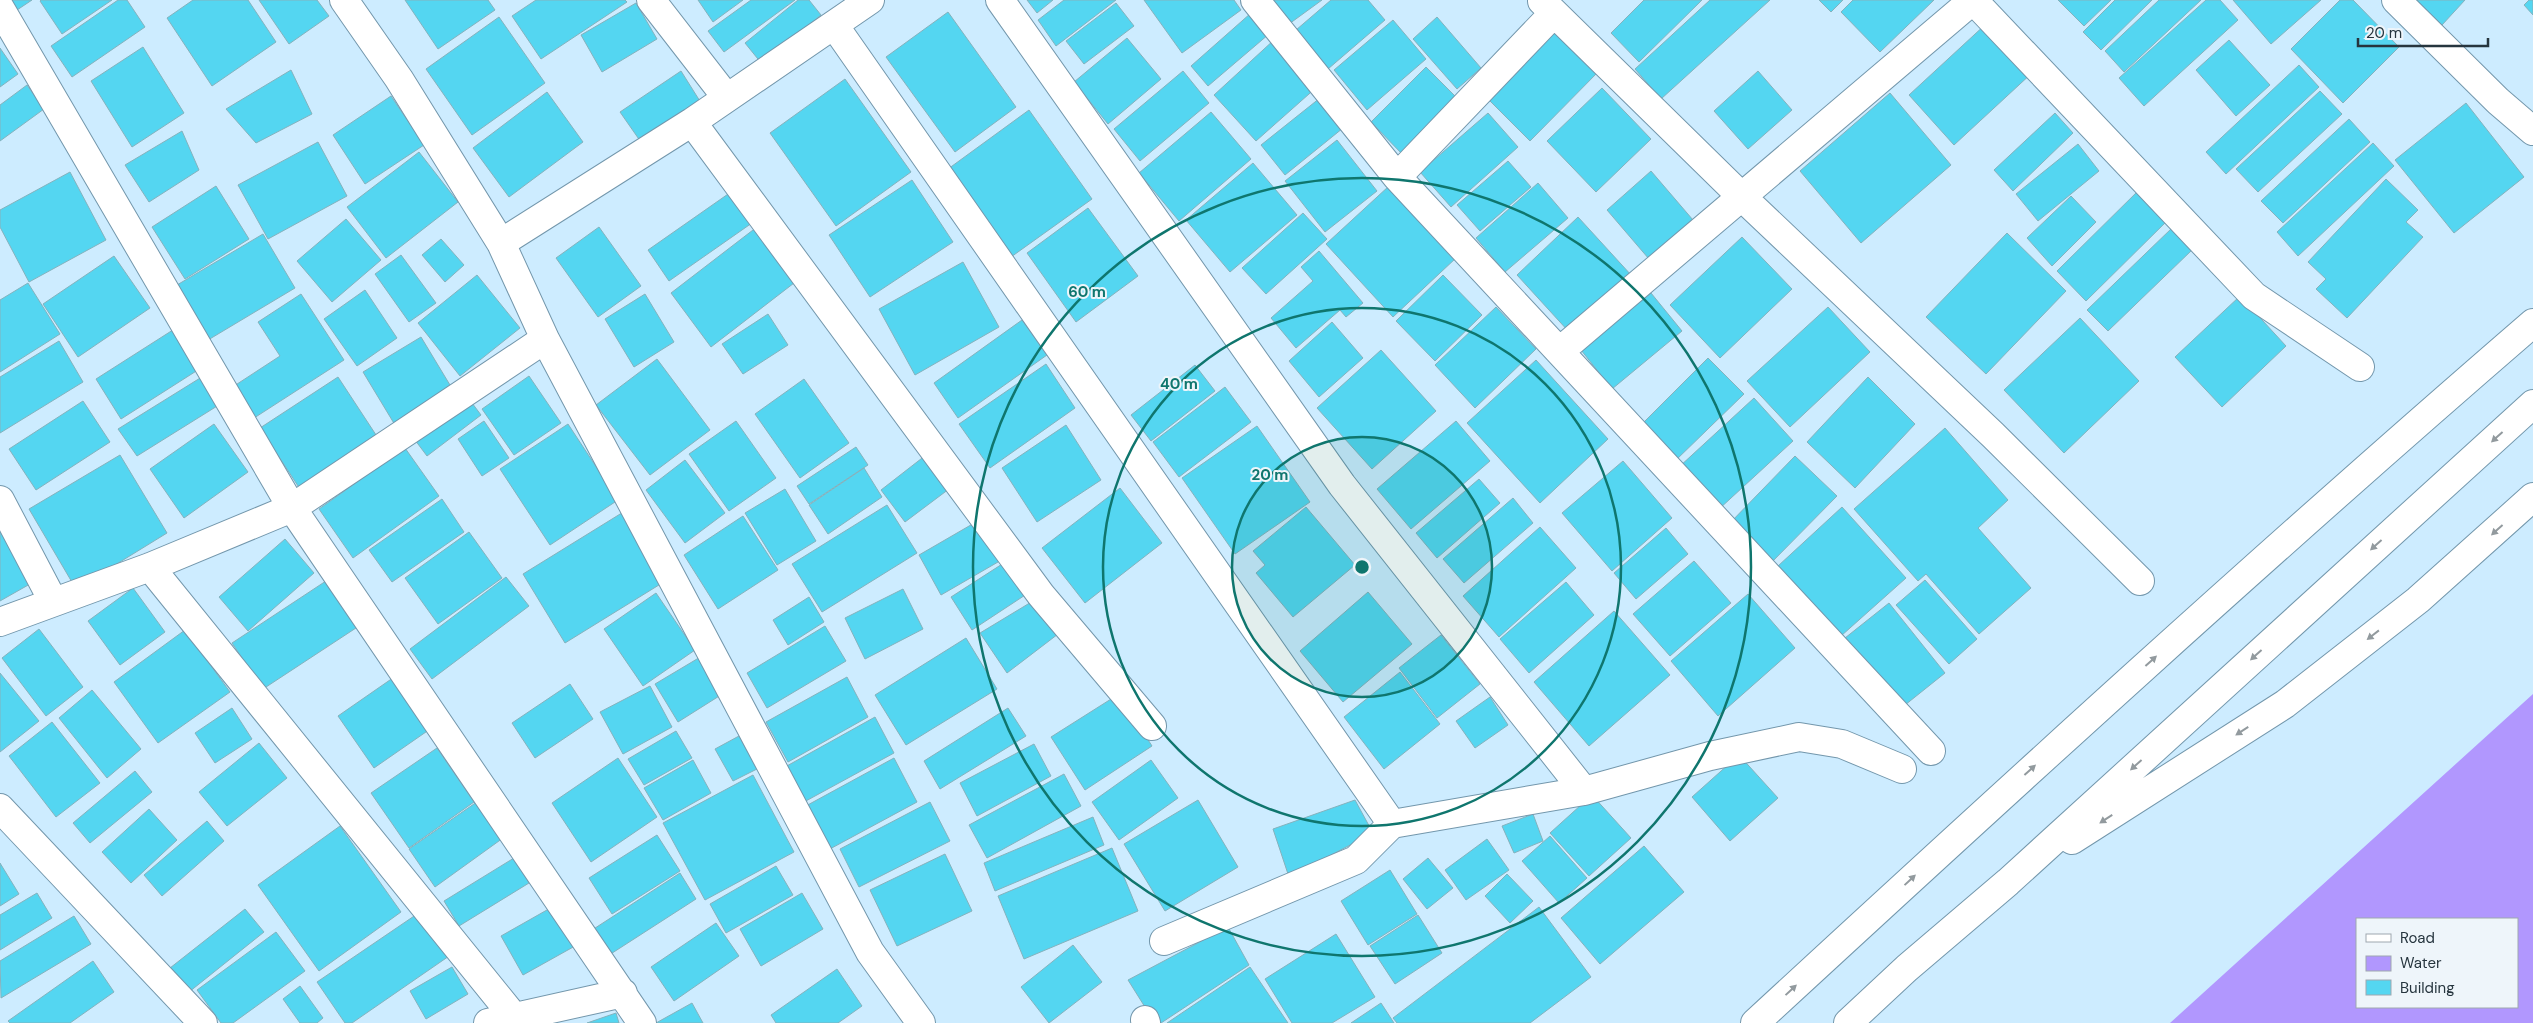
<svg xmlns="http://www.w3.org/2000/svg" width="2533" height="1023" font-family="'DM Sans',sans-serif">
  <rect width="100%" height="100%" fill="#cdecff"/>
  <path fill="#b197fe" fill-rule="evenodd" d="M2533,694V1023H2170ZM2357,919H2517V1007H2357Z"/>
  <path fill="#54d6f1" stroke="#84b2bd" d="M6,0H32L14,12Z
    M41,0H112L62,34L40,1Z
    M118,0H127L145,27L72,77L51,46Z
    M193,0H248L276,42L212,86L167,18Z
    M259,0H317L329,16L289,44Z
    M405,0H488L495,10L438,49Z
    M536,0H625L627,2L541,59L512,16Z
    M698,0H743L713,22Z
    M751,0H795L724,52L708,31Z
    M798,0H809L821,15L762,64L745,43Z
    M1027,0H1053L1037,13Z
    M1064,0H1116L1056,46L1038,20Z
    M1144,0H1234L1241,10L1182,53Z
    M1272,0H1322L1289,24Z
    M1331,0H1368L1385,20L1328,69L1296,30Z
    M1644,0H1702L1639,62L1611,33Z
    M1710,0H1770L1661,99L1635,69Z
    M1819,0H1843L1831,12Z
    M1853,0H1934L1880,52L1841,12Z
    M2058,0H2111L2084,26Z
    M2115,0H2152L2101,50L2083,32Z
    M2159,0H2201L2124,72L2105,51Z
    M2206,0H2220L2238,20L2144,106L2119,78Z
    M2233,0H2321L2271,44Z
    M2340,0H2353L2399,47L2343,103L2291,49Z
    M2415,0H2465L2442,25Z
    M2529,0H2533V15L2524,5Z
    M636,3L657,39L602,72L581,35Z
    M1116,3L1134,26L1084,64L1066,41Z
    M948,12L1016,107L955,152L886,57Z
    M1251,13L1269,34L1208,86L1191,66Z
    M499,17L545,83L472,135L426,69Z
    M1437,17L1481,68L1457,89L1413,39Z
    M1393,20L1426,59L1367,110L1334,70Z
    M1987,23L2033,72L1954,145L1909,95Z
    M1555,28L1599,71L1530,141L1486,97Z
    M1127,38L1161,79L1108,124L1074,82Z
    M1275,39L1318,86L1256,141L1214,95Z
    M2229,40L2270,85L2236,116L2196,70Z
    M143,47L184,113L132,147L91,81Z
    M0,48L18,74L0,87Z
    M2299,65L2319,87L2226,174L2206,152Z
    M1426,67L1460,101L1405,157L1371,122Z
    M291,70L312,114L256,143L226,109Z
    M681,71L703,106L643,145L620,112Z
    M1183,71L1209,103L1140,161L1114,129Z
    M1758,71L1792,110L1748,149L1714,111Z
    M845,79L911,172L836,226L770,133Z
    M27,85L44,109L0,141V105Z
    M1602,88L1651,139L1596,192L1547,141Z
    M2320,91L2342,114L2258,192L2236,169Z
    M547,92L583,142L509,197L473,148Z
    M1890,93L1951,165L1861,243L1800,171Z
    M1325,94L1348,124L1285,175L1261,145Z
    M391,96L424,145L365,184L333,135Z
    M2466,103L2524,177L2454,233L2395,160Z
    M1029,110L1092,199L1011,257L948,169Z
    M1211,112L1251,159L1179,221L1139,173Z
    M1488,113L1518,147L1451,207L1420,172Z
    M2055,113L2073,133L2013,191L1994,170Z
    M2349,119L2370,142L2283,223L2261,201Z
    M182,131L199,170L149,202L125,165Z
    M1337,140L1377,191L1325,232L1285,181Z
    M318,142L347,196L268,239L238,185Z
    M2373,143L2394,166L2298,256L2277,232Z
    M2078,144L2099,171L2038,221L2016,194Z
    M419,152L458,202L386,258L347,207Z
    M1508,161L1531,187L1480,231L1457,205Z
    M1253,163L1297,215L1230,272L1186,220Z
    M1651,171L1693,220L1649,259L1607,210Z
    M70,172L106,240L29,282L0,227V210Z
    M2386,179L2418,210L2406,222L2423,237L2347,318L2316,289L2326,279L2308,262Z
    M912,180L953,242L870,297L829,235Z
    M1538,183L1568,218L1505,272L1476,238Z
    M741,185L762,216L669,281L648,250Z
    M216,186L249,239L185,279L152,227Z
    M1389,186L1456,258L1393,317L1326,244Z
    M2141,188L2170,218L2086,301L2057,271Z
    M2071,196L2096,222L2052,266L2027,238Z
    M1088,208L1138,276L1076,322L1027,253Z
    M1303,213L1327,239L1266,294L1242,268Z
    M1578,217L1632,276L1570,333L1517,275Z
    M346,219L381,260L332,302L297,261Z
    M766,220L807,273L711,347L671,293Z
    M599,227L641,286L598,317L556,258Z
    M2172,228L2192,250L2108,331L2087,310Z
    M2007,233L2066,291L1986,374L1926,317Z
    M263,234L295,288L208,340L177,285Z
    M1742,237L1792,289L1720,358L1670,305Z
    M441,239L464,265L445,282L422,255Z
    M1319,251L1363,303L1346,317L1340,310L1296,348L1271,318L1313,281L1301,267Z
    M401,255L436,303L409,322L375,274Z
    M114,256L150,308L78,357L43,304Z
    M963,262L999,327L915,375L879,309Z
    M477,275L520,328L460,376L418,323Z
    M1443,275L1482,315L1435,361L1396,321Z
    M28,283L60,334L0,372V300Z
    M365,290L397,338L357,366L324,319Z
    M1651,293L1682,331L1612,389L1581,350Z
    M301,294L344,360L251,420L231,388L280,356L258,322Z
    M645,294L674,342L634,367L605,319Z
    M2240,296L2286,346L2222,407L2175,357Z
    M1496,307L1536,349L1475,408L1435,365Z
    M1828,307L1870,352L1790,427L1747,381Z
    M768,314L788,345L743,374L722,344Z
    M2080,318L2139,381L2064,453L2004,390Z
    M1022,320L1047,355L958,418L934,383Z
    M1332,322L1363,358L1319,397L1289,361Z
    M176,328L201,368L121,419L96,379Z
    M421,337L453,390L395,425L363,372Z
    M59,341L83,382L0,433V377Z
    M1381,350L1436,411L1372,469L1317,408Z
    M1708,358L1744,394L1675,461L1641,425Z
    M657,359L710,430L650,475L596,405Z
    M1536,360L1608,439L1540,503L1467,423Z
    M1046,364L1075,408L990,468L959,424Z
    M1195,365L1215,391L1151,441L1131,415Z
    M205,375L222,403L137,456L118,429Z
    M529,376L561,423L514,455L482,409Z
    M338,377L380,441L302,492L260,428Z
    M1868,377L1915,424L1855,488L1807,442Z
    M804,379L849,443L800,478L755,414Z
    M1225,387L1251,422L1179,477L1153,442Z
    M466,395L481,415L427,456L412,436Z
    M1754,398L1793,441L1718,510L1679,467Z
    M83,401L110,442L36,490L9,449Z
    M484,421L509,458L482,476L458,439Z
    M736,421L776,478L729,511L689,454Z
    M1456,421L1490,461L1411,529L1377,489Z
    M214,424L248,472L184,518L150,469Z
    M568,424L618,500L550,545L500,469Z
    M1066,425L1101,480L1037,522L1002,468Z
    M1257,426L1310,502L1235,554L1182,478Z
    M1945,428L2008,500L1978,528L2031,588L1979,634L1926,574L1918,581L1854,509Z
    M944,441L969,474L905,522L881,490Z
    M856,447L868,465L809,504L797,486Z
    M405,448L439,496L353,558L319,509Z
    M120,455L167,533L76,589L29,509Z
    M1795,456L1837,496L1769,565L1728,525Z
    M685,460L725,513L685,543L646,490Z
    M1623,461L1672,518L1612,571L1562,513Z
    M864,468L882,497L828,534L809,505Z
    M1479,479L1500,503L1437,558L1416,533Z
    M1120,488L1162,543L1085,603L1042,548Z
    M785,489L816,541L777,565L745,513Z
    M1513,498L1533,523L1464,583L1443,559Z
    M442,499L464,532L392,582L369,550Z
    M887,505L917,553L822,612L792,564Z
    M1306,507L1355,565L1293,617L1256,573L1265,565L1253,551Z
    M1842,507L1906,578L1841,636L1778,566Z
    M625,511L667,580L565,643L523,574Z
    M995,511L1017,551L941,595L919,555Z
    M743,516L778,570L718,609L684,555Z
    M1540,527L1576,568L1499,637L1463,596Z
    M1666,528L1688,554L1636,599L1614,573Z
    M0,531L30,584L0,601Z
    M469,532L502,578L438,624L405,578Z
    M285,539L314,573L248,631L219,597Z
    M1024,550L1045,582L972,630L951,597Z
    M1694,561L1731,603L1670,656L1633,614Z
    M506,577L529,606L432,679L410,649Z
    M329,579L359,626L263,689L232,643Z
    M1925,580L1977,639L1949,664L1896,605Z
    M1566,582L1594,615L1529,673L1500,639Z
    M133,588L165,632L120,665L88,621Z
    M903,589L923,629L865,659L845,618Z
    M1368,592L1412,644L1343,702L1300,651Z
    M656,593L695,650L643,686L604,629Z
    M1748,594L1795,648L1718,716L1671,661Z
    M809,597L824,622L788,645L773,620Z
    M1033,601L1062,631L1007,673L980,633Z
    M1889,603L1945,673L1900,709L1845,638Z
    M1614,611L1670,675L1589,746L1534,682Z
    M825,626L846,661L767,708L747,673Z
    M39,629L83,687L46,716L2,658Z
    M185,630L230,692L158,743L114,682Z
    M1441,635L1480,684L1437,718L1399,668Z
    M966,638L997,689L906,745L875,695Z
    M702,656L724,693L678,722L655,684Z
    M1400,672L1440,724L1384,769L1344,717Z
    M0,673L39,721L0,752Z
    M400,673L436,725L374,768L338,716Z
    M847,677L868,717L788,762L766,722Z
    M570,684L593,719L535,758L512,723Z
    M650,686L672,727L623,754L600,712Z
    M92,690L141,749L107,778L59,718Z
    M1119,694L1152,746L1085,790L1051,737Z
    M1490,697L1508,725L1475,748L1456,721Z
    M232,708L252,739L215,763L195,733Z
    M1008,708L1026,736L940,789L924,761Z
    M875,717L894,753L804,802L785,767Z
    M52,722L100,783L56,817L9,756Z
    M676,731L692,758L644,785L628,759Z
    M739,736L757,769L733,781L715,749Z
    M259,743L287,778L227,826L199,792Z
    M1034,744L1051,776L977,816L960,783Z
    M437,748L474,802L409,848L371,793Z
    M1739,755L1778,798L1730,841L1692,797Z
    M618,758L657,817L591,862L552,803Z
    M894,758L917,802L828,850L804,807Z
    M693,760L711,793L663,820L644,788Z
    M1151,760L1178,798L1119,840L1092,802Z
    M135,771L152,792L90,843L73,823Z
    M1064,774L1081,806L987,858L969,825Z
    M753,775L794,852L705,900L663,823Z
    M1592,795L1631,838L1589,876L1550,833Z
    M484,797L510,833L435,887L409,849Z
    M1198,800L1238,867L1165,911L1124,844Z
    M1355,800L1373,833L1289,877L1273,829Z
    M930,802L950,841L859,887L840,849Z
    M149,809L177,840L131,883L102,852Z
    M1533,814L1543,841L1514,853L1502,826Z
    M1093,817L1104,845L995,891L984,863Z
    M207,821L224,841L162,896L144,875Z
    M340,826L401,912L319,971L258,885Z
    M657,835L680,871L612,914L589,878Z
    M1550,836L1587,878L1559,903L1522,861Z
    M1487,839L1509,870L1466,900L1445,870Z
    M1644,846L1684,892L1600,964L1561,918Z
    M1112,848L1138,911L1024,959L998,896Z
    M945,854L972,911L897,946L870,890Z
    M514,858L529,883L459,926L444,901Z
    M1428,858L1453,888L1427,909L1403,879Z
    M0,863L19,894L0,906Z
    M776,866L793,895L726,933L710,904Z
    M1390,870L1417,914L1368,945L1341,901Z
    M680,873L696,899L606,957L589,932Z
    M1507,874L1533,901L1510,923L1485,896Z
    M37,893L52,918L0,950V915Z
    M802,893L823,929L761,966L740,929Z
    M554,906L575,946L523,975L501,936Z
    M1539,907L1591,977L1530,1023H1397L1393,1018Z
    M245,909L264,932L189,992L170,968Z
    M423,910L452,954L352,1023H345L317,982Z
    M1418,915L1442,953L1395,984L1370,946Z
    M74,916L91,944L1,998L0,961Z
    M716,923L739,956L674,1001L651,967Z
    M1228,927L1249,965L1161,1023H1155L1128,980Z
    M276,932L305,971L233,1023H221L197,990Z
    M1336,934L1375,997L1332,1023H1292L1265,979Z
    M1073,945L1102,982L1049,1023L1021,987Z
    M93,961L114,992L70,1023H10L8,1021Z
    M452,967L468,994L426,1019L410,991Z
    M1250,967L1288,1023H1167Z
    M837,969L862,1006L838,1023H776L771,1015Z
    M300,986L323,1018L317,1023H300L283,999Z
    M692,1003L703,1023H656Z
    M1381,1003L1394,1023H1351Z
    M616,1013L619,1023H587Z"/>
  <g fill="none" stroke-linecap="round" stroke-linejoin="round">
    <defs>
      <path id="minor" d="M344,0L399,79L501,243
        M651,0L727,98
        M1000,0L1342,485L1584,791L1710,756L1799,737L1842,744L1902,769
        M1255,0L1397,177
        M1973,0L2254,296L2360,367
        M2396,0L2498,101L2533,131
        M1542,1L1742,197L1993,435L2140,581
        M0,8L292,508L642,1023
        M1554,13L1397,177L1931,751
        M834,25L1392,824L1584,791
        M692,122L1041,595L1152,726
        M545,339L870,952L921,1023
        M1560,351L1973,0
        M0,500L53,601
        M150,567L514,1017
        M0,622L150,567L292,508L545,339L501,243L692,122L870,0
        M0,808L203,1023
        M1164,941L1356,860L1392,824
        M1145,1020L1146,1023
        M488,1023L623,993"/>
      <path id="highway" d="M2072,840L2285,704L2418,600L2533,497
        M1755,1023C2011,787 2269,551 2533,323
        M1848,1023L1907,968L2008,882L2533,404"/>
    </defs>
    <use href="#minor" stroke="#7397ac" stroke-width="30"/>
    <use href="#highway" stroke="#7397ac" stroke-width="30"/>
    <use href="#minor" stroke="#fff" stroke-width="28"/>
    <use href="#highway" stroke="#fff" stroke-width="28"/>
  </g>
  <defs><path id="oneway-solid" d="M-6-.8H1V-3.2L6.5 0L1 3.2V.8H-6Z" transform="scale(1.25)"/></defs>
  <g fill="#929a9e">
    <use href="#oneway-solid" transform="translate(2497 437) rotate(138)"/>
    <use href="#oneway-solid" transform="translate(2497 530) rotate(138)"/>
    <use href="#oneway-solid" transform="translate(2376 545) rotate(138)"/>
    <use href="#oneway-solid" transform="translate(2373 635) rotate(142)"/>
    <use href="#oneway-solid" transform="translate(2256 655) rotate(138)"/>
    <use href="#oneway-solid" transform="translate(2151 661) rotate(-42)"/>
    <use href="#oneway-solid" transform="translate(2242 731) rotate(147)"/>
    <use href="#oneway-solid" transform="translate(2136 765) rotate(138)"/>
    <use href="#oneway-solid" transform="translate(2030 770) rotate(-42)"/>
    <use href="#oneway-solid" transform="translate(2106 819) rotate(147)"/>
    <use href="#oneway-solid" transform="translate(1910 880) rotate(-43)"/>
    <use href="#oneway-solid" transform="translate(1791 990) rotate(-43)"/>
  </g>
  <circle cx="1362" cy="567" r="130" fill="#0f766e" fill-opacity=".12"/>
  <g fill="none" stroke="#0f766e" stroke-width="2.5">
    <circle cx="1362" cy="567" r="130"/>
    <circle cx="1362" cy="567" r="259"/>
    <circle cx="1362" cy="567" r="389"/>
  </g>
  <circle cx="1362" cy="567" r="8" fill="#0f766e" stroke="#eef5fa" stroke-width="2.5"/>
  <g font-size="15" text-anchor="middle" font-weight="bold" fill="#0f766e" stroke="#eef5fa" stroke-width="4" stroke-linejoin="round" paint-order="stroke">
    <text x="1087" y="297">60 m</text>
    <text x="1179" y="389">40 m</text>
    <text x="1270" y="480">20 m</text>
  </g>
  <rect x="2356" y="918" width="162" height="90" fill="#eef5fa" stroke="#9ea8af"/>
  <rect x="2366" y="934" width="25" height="8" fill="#ffffff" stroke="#9ea8af"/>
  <text x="2400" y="943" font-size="15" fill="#26353e">Road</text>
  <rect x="2366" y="956" width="25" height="15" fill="#b197fe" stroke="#9ea8af"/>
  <text x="2400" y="968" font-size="15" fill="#26353e">Water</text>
  <rect x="2366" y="980" width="25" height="15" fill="#54d6f1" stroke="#9ea8af"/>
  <text x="2400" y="993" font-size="15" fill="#26353e">Building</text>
  <path d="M2358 38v8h130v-8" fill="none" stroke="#26353e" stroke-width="2.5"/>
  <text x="2366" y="38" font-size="15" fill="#26353e" stroke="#eef5fa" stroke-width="4" paint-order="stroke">20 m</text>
</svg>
